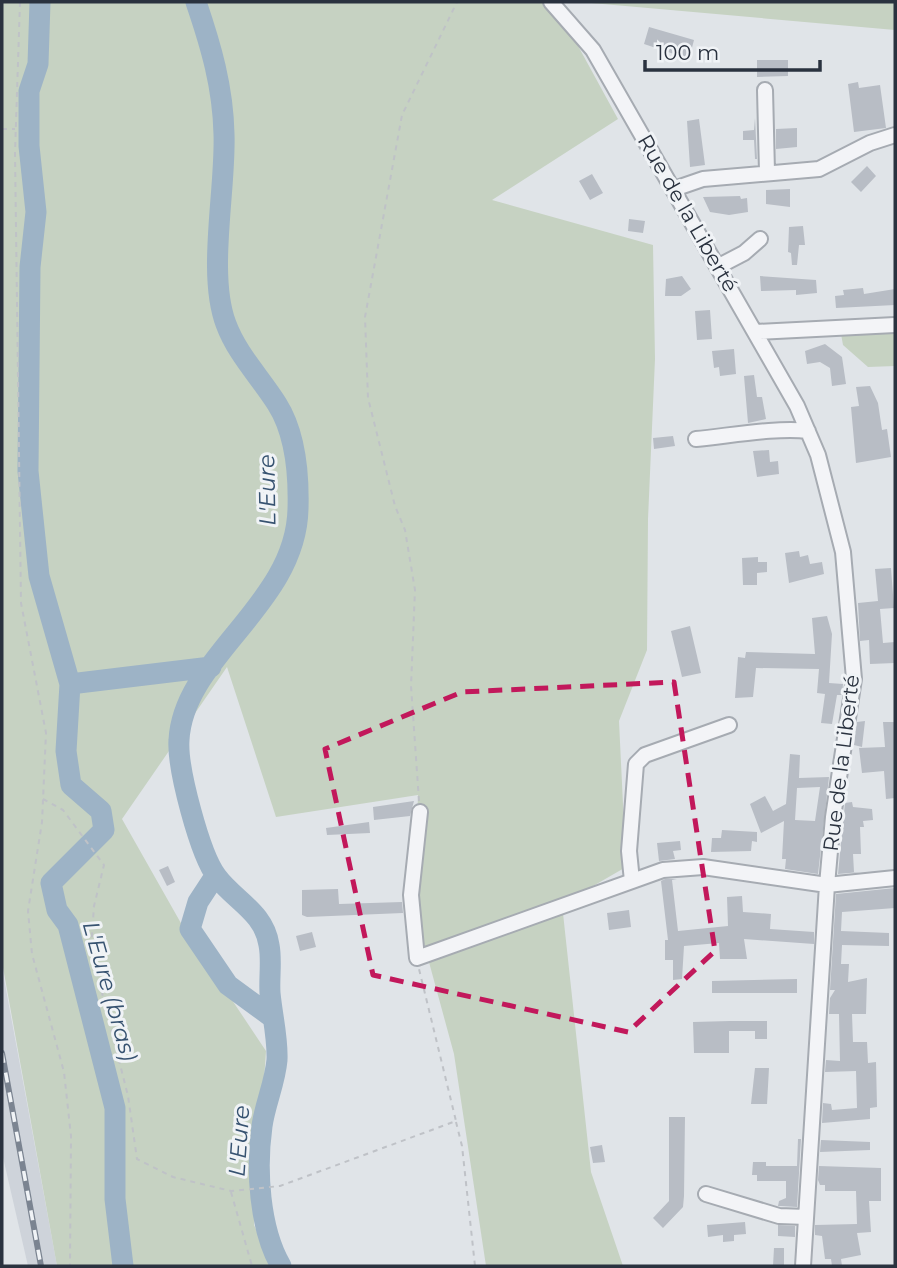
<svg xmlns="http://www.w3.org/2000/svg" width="897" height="1268" font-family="Montserrat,sans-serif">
  <rect width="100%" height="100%" fill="#e0e4e8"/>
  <path fill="#ced3da" d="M2,962L3,973L57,1266H28L2,1153Z"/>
  <path fill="#c6d2c2" d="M2,2H554L618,119L492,200L653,245L655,359L648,519L647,650L619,721L626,867L562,904L591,1172L623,1266H486L454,1054L414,907L418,795L276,817L227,667L122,819L182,925L266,1051L254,1225L273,1266H57L2,962Z
    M580,2H895V30Z
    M895,332V366L868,367L843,345L841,334Z"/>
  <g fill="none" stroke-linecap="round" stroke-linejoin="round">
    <path stroke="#9db3c6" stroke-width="21" d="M40,2L38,64L29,91V146L36,212L30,267L28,471L39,576L70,684L66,751L71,785L101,811L104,830L51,883L57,910L68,925L115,1108V1199L123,1266
      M196,2C211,46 223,87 224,134C226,189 207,274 226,324C237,354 260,377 277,404C296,434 299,474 298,509C296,605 183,657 179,740C177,768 200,855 217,877C235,901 264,912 269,945C272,960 269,977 270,993C272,1015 278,1038 277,1060C275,1083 265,1104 262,1126C256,1169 259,1228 281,1266
      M70,684L211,667
      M215,876L198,902L190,929L228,985L273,1018"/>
  </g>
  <path fill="#b8bdc5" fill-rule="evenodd" d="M649,27L694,40L689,59L644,44Z
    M757,60H788V76L757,77Z
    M858,82L859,88L880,85L886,128L854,132L848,84Z
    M755,118L757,159H755L754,140H743V131L754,130Z
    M699,119L705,165L690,167L687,121Z
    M797,128V147L776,149V129Z
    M867,166L876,176L861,192L851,182Z
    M592,174L603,193L590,200L579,181Z
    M790,189V207L766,204V190Z
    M740,196L741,199L747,198L748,212L729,215L710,212L703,197Z
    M629,219L645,221L643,233L628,231Z
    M803,226L805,245H799L797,265H792L791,253L788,252L789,227Z
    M682,276L691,289L681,296H665L666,279Z
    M760,276L816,280L817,293L796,295V290L761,291Z
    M863,288L864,294L895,289V305L836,308L835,296L844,295L843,290Z
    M710,310L712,339L697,340L695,311Z
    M825,344L842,357L846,384L832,386L830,368L820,362L807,364L805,351Z
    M734,349L736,374L720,376L719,367L714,368L712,351Z
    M754,375L757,397H762L766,419L748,423L744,376Z
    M870,386L878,403L882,430L887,429L891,457L856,463L851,407L859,406L856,387Z
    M673,436L675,446L654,449L653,438Z
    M769,450L770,462L778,461L779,474L757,477L753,451Z
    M799,551L800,557L808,555L810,564L822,562L824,574L789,583L785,553Z
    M758,557V562H767V572L757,573V585H743L742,558Z
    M891,568L894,608L880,609L883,643L895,642V663L870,664L869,640L860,641L858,603L878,601L875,569Z
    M827,616L832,634L829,683L843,684L842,695H837L832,724L821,723L825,694L817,693L819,669L756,668L753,697L735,698L738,657L745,658L746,652L815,654L812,618Z
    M690,626L701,673L682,677L671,631Z
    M865,721L862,747L854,745L857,722Z
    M883,722H895V798L886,799L884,771L862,773L859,748L885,747Z
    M790,754L800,755L799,778L829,777L818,874L785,869L786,859H782L784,821L761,833L750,804L765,796L773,811L786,804ZM820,787L815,821L795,820L797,788Z
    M414,801L410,816L374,820L373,807Z
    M852,802L853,807L872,809L873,820L863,821L864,827H860L861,854H853L854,872H860L838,874L845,803Z
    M369,822L370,833L327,835L326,828Z
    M722,830L757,832V842L752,841L751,851L711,852L712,838H721Z
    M680,841L681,850L673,851L675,859L659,861L657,843Z
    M168,866L175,882L167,886L159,870Z
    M665,879H677L672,880L678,931L728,926L727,897L742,896L743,912L771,914L770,929L814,932V944L744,939L747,959H720L719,943L684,946L682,979L673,980V960H665V940H668L661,881Z
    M895,888V908L842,912L841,931L889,933V946L842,945L841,964H849L848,982L867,978L866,1014H852L853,1042H867L868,1063L876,1062L877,1107L870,1108V1119L822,1123L823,1103L831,1104L832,1110L857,1108L856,1071L825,1072L826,1060L840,1061L839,1014H829L830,998L835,990H830L836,894Z
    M338,889L339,904L402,902L403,913L307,917L302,915V890Z
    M629,910L631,927L609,930L607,913Z
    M312,932L316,947L300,951L296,936Z
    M797,979V993H712V981Z
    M730,1021H767V1039H755V1031H729V1053H694L693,1022Z
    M755,1068H769L767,1104H751Z
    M669,1117H685L684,1196L683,1207L663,1228L653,1218L669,1201Z
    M798,1139H801L797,1207L781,1206H778L779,1201L786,1198V1181H757V1175H752L753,1162H766V1166H797Z
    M821,1140L870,1142V1150L820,1152Z
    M602,1145L605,1162L593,1163L590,1147Z
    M819,1166L881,1168V1201H869L871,1232L857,1233L861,1255L841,1259L842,1266H832L831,1259H825L822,1236L815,1235V1225L857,1224L856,1191H825V1185H820L818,1180Z
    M745,1222L746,1234L734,1235V1241L723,1242V1235L708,1237L707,1225Z
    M778,1225L795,1226V1237L778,1236Z
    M774,1248H784V1266H773Z"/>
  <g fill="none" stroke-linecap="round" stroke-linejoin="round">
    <defs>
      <path id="minor" d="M551,2L593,50L797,406L818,455L843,552L854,679L833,817L827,885L803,1266
        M765,90L767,172
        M674,189L703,179L819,169L870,143L895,135
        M719,266L744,253L760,239
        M756,332L895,325
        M696,439C729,436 777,427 808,431
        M420,812L411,895L417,958L663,870L703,867L827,885L895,878
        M632,881L629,851L636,764L645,755L729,725
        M706,1194L779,1216L806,1217"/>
    </defs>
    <use href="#minor" stroke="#a6abb2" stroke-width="18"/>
    <path stroke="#bfc2c7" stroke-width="2" stroke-dasharray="5 5" stroke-linecap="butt" d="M20,2L15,153L21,603L46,733L42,822L28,911L32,954L64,1072L71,1136L70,1266
      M2,129H15
      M43,799L63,810L104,865L94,906L91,949L128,1096L137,1159L173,1177L231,1191L280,1186L456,1121L419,969
      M419,801L411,686L415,590L405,530L395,506L368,398L365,317L402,115L457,2
      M456,1122L462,1146L475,1266
      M231,1192L252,1266"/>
    <use href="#minor" stroke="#f3f4f7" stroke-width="14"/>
    <defs>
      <path id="rail" d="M2,1053L41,1266"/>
    </defs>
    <use href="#rail" stroke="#7b8491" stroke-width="6"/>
    <use href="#rail" stroke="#f0f3f6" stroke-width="3.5" stroke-dasharray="10" stroke-linecap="butt"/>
  </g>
  <path fill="none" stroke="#c2185b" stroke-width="5" stroke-dasharray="14 9" stroke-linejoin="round" d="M674,682L715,951L628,1032L373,975L325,749L462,692Z"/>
  <g text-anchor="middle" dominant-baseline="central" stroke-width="6" stroke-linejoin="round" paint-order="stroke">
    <g font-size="21" fill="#2a323f" stroke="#f0f3f6">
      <text transform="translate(688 213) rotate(60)">Rue de la Liberté</text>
      <text transform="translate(841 763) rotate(-83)">Rue de la Liberté</text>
    </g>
    <g font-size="23" font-style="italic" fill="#365270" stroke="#f0f3f6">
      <text transform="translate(267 490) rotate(-91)">L'Eure</text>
      <text transform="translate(110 991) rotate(74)">L'Eure (bras)</text>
      <text transform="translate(239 1141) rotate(-86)">L'Eure</text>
    </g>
  </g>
  <rect width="897" height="1268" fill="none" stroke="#2a323f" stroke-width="7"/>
  <path d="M645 60v10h175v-10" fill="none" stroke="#2a323f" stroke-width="3.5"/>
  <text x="656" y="60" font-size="21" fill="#2a323f" stroke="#f0f3f6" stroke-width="5" paint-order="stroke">100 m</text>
</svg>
